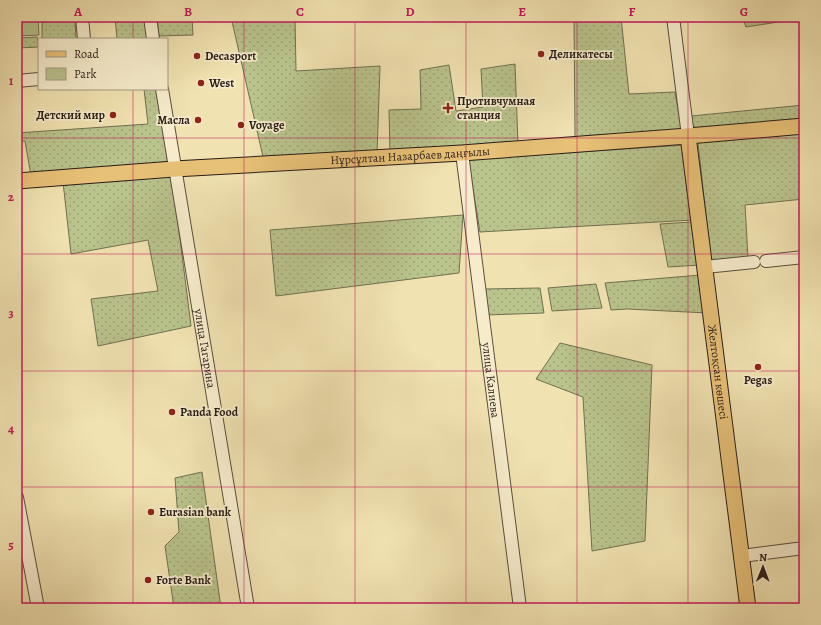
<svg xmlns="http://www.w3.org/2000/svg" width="821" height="625" font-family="Alegreya,serif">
  <defs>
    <pattern id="green-dots" width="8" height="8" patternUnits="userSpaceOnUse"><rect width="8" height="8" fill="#b9c38c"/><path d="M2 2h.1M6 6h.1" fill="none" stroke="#9fa778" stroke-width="1.8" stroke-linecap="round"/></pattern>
  </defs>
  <rect width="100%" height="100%" fill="#f1e2b1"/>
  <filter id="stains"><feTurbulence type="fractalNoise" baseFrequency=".005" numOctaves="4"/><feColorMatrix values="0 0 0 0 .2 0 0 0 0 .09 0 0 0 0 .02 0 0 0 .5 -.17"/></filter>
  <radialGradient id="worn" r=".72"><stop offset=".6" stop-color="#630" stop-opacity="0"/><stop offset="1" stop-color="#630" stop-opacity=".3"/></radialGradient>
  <path fill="url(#green-dots)" stroke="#717052" d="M115,17H146L150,39H117Z
    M157,17H192L193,35L159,36Z
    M231,17H295L296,71L380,66L377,154L264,161Z
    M574,17H621L629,94L675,92L682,132L575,138Z
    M742,17H804V18L746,27Z
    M75,20L76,39H42V22Z
    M37,37L39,47L17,48V38Z
    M515,64L518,144L390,153L389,110L421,109L420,70L449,65L456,111L483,107L481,69Z
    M144,89H162L174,165L31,176L25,141L17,142V133L148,124Z
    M804,105V122L693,131L691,116Z
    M804,133V199L745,205L748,258L711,261L698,143Z
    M685,145L693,220L480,232L468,159Z
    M172,176L191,326L98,346L91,299L158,291L148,240L71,254L63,182Z
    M463,215L459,273L276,296L270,230Z
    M691,222L700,265L668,267L660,224Z
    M701,275L707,313L627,309L611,310L605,283Z
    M596,284L602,308L552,311L548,288Z
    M540,288L544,313L487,315L484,289Z
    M560,343L652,365L645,541L592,551L583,397L536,379Z
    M202,472L221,608H174L165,546L179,532L175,478Z"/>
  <path fill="#b9c38c" stroke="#717052" d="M17,17H38L39,35L17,36Z"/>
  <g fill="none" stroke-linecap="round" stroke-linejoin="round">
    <defs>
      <g id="minor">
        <path d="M82,17L84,39"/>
        <path d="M150,17L153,39"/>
        <path d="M673,17L688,136"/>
        <path d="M17,81L39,79"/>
        <path id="s1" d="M162,89L248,608"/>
        <path id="s2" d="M462,153L520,608"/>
        <path d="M766,261L804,257"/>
        <path d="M705,267L754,262"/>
        <path d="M17,497L38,608"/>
        <path d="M742,556L804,548"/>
      </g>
      <g id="major">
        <path id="s3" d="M688,136L748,608"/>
        <path id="s4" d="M17,181L174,169L462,153L688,136L804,126"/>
      </g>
    </defs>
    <use href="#minor" stroke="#5b4e3e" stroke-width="14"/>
    <use href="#major" stroke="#291d17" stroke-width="17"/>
    <use href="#minor" stroke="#f6eccc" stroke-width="12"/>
    <use href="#major" stroke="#e8c178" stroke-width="15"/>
  </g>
  <path fill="none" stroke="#c2185b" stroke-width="1" stroke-opacity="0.55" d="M133,17V39M244,17V608M355,17V608M466,17V608M577,17V608M688,17V608M133,89V608M17,138H804M17,254H804M17,371H804M17,487H804"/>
  <g fill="#8f2418" stroke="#f6eccc" stroke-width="1.5">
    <circle cx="541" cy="54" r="4"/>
    <circle cx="197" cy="56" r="4"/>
    <circle cx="201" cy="83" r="4"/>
    <path d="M446 102h4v4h4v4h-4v4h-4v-4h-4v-4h4z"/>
    <circle cx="113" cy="115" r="4"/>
    <circle cx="198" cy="120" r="4"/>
    <circle cx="241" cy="125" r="4"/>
    <circle cx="758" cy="367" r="4"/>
    <circle cx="172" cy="412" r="4"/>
    <circle cx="151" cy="512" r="4"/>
    <circle cx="148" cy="580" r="4"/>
  </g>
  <g text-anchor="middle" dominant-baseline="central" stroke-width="3.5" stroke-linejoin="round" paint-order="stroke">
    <g font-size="12" font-weight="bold" fill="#291d17" stroke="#f6eccc" text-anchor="start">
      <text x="549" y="54">Деликатесы</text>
      <text x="205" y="56">Decasport</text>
      <text x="209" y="83">West</text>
      <text x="457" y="101">Противчумная<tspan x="457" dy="14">станция</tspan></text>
      <text x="105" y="115" text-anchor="end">Детский мир</text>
      <text x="190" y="120" text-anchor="end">Масла</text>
      <text x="249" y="125">Voyage</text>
      <text x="758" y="380" text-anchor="middle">Pegas</text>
      <text x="180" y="412">Panda Food</text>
      <text x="159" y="512">Eurasian bank</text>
      <text x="156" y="580">Forte Bank</text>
    </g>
    <g font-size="12" fill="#291d17" stroke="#f6eccc">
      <text stroke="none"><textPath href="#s4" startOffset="394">Нұрсұлтан Назарбаев даңғылы</textPath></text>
      <text stroke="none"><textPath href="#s1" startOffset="263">улица Гагарина</textPath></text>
      <text stroke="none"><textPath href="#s3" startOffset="238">Желтоқсан көшесі</textPath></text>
      <text stroke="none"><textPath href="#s2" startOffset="229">улица Калиева</textPath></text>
    </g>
  </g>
  <rect width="821" height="625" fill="none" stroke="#f1e2b1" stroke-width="44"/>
  <rect x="38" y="38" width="130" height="52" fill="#f6eccc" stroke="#a49984"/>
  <rect x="46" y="51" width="20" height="6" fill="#e8c178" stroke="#a49984"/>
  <text x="74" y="58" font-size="12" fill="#291d17">Road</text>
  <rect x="46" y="68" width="20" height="12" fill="#b9c38c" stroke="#a49984"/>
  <text x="74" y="78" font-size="12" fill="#291d17">Park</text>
  <g transform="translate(763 567) rotate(1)" stroke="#f6eccc" stroke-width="3" paint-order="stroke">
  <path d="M0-3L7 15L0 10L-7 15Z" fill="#291d17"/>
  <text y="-6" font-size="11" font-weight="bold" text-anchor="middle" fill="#291d17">N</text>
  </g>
  <rect x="22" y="22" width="777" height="581" fill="none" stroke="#c2185b" stroke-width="1.5"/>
  <g font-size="13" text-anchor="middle" font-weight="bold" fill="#c2185b">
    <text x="78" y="16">A</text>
    <text x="188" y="16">B</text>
    <text x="300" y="16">C</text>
    <text x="410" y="16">D</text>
    <text x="522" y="16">E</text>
    <text x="632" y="16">F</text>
    <text x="744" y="16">G</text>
    <text x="11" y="85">1</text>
    <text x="11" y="201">2</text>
    <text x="11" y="317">3</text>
    <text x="11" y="433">4</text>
    <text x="11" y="549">5</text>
  </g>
  <rect width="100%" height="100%" filter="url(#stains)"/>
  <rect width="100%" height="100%" fill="url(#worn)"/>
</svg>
